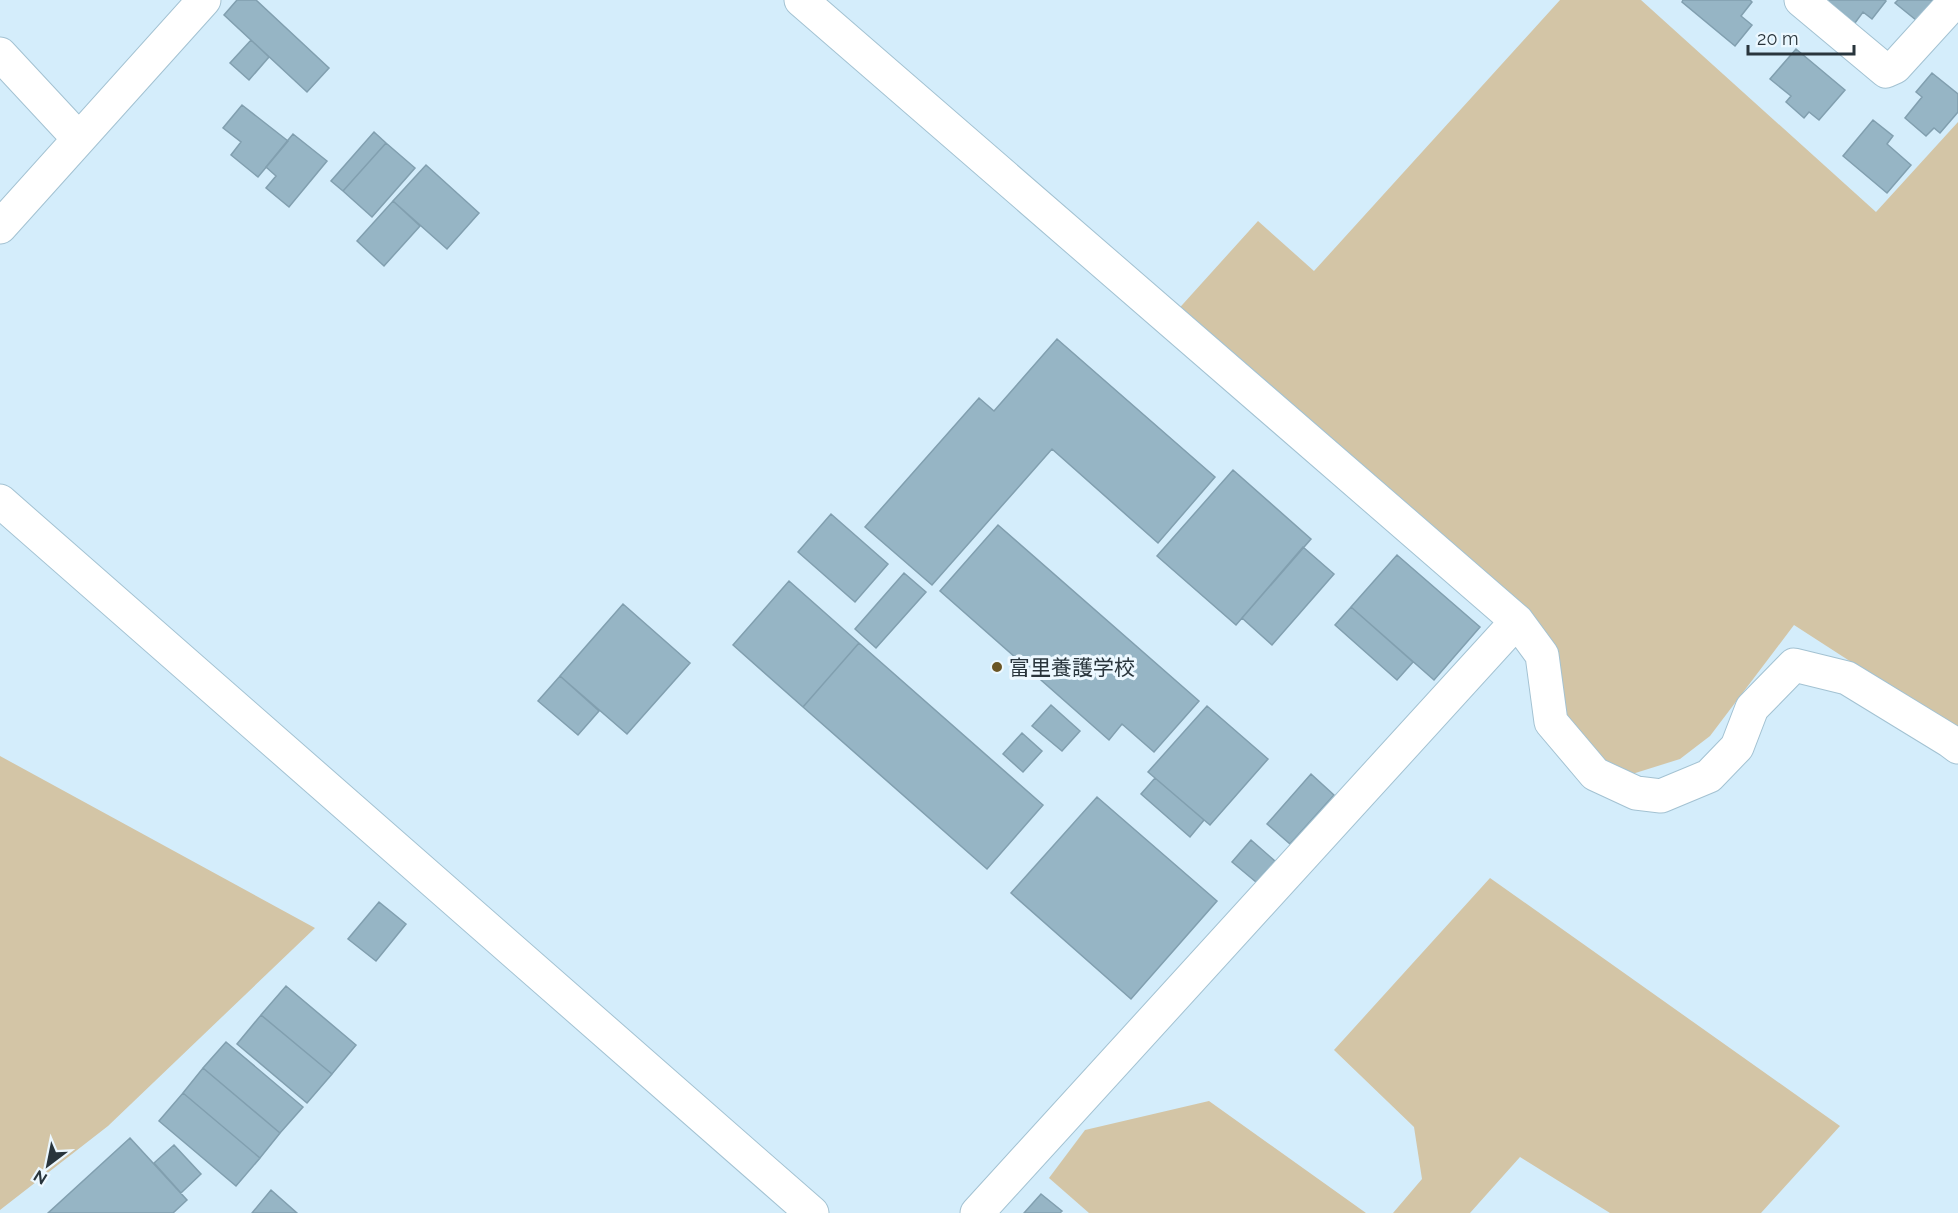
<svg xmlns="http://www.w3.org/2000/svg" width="1958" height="1213" font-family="Raleway,'Noto Sans JP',sans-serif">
  <rect width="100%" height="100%" fill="#d4edfb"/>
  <path fill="#d3c5a6" d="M1560,0H1641L1876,212L1958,122V731L1794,625L1710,736L1680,759L1629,775L1603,766L1560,717L1552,643L1174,314L1258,221L1314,271Z
    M0,756L315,928L108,1126L0,1210Z
    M1490,878L1840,1126L1761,1213H1610L1520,1157L1470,1213H1393L1422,1179L1414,1127L1334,1050Z
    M1209,1101L1366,1213H1089L1049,1178L1085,1130Z"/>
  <path fill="#96b5c5" stroke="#819faf" stroke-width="1.5" d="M237,0H256L329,68L307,92L224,15Z
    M1683,0H1750L1752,2L1741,16L1752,25L1735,46L1682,2Z
    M1827,0H1885L1886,1L1872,19L1863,12L1855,23Z
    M1898,0H1933L1916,20L1895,3Z
    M251,40L269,57L249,80L230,63Z
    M1796,49L1845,90L1819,120L1809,112L1804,118L1786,102L1791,96L1770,79Z
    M1932,73L1958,94V112L1940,133L1934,128L1926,136L1905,118L1922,97L1916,92Z
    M242,105L288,141L258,177L231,155L241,142L223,128Z
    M1873,120L1893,136L1887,144L1911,165L1887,193L1843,156Z
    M374,132L386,143L343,191L331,181Z
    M293,134L327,161L289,207L266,188L276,176L266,167Z
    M386,143L415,168L372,217L343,191Z
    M426,165L479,213L447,249L393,201Z
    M393,201L420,226L384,266L357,241Z
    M1057,339L1215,477L1158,543L1052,449L932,585L865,527L979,398L994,411Z
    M1233,470L1311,539L1236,625L1157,556Z
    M831,514L888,564L855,602L798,552Z
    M998,525L1199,701L1154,752L1122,724L1109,740L940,591Z
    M1303,547L1334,574L1272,645L1242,618Z
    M1397,555L1480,627L1434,680L1351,607Z
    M904,573L926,592L876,648L855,629Z
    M789,581L859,643L803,707L733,645Z
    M623,604L690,663L627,734L560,676Z
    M1351,607L1413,662L1397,680L1335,625Z
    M859,643L1043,805L987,869L803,707Z
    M560,676L599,711L578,735L538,701Z
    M1051,705L1080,731L1062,751L1032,726Z
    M1207,706L1268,759L1210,825L1148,772Z
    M1022,733L1042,751L1023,772L1003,754Z
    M1311,774L1334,795L1290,844L1267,824Z
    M1155,778L1204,820L1190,837L1141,794Z
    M1097,797L1217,901L1131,999L1011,893Z
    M1251,840L1275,861L1256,882L1232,862Z
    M379,902L406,924L376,961L348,939Z
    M286,986L356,1045L332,1074L261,1015Z
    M261,1015L332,1074L307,1103L237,1044Z
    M226,1042L303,1107L280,1133L203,1068Z
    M203,1068L280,1133L260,1158L183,1093Z
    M183,1093L260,1158L236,1186L159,1121Z
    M130,1138L187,1200L173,1213H48Z
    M174,1145L201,1174L181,1193L154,1163Z
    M271,1190L297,1213H252Z
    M1041,1194L1062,1211L1060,1213H1024Z"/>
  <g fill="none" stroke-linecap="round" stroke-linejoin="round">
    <defs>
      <path id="minor" d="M801,0L1517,621L1542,655L1551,722L1595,774L1636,793L1661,796L1709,776L1737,747L1752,708L1794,665L1847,678L1950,741L1958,747
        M1801,0L1886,71L1895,67L1956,0
        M0,54L79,139
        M0,227L204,0
        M0,501L812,1213
        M977,1213L1517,621"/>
    </defs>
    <use href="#minor" stroke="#a3c2d2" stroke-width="35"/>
    <use href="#minor" stroke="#fff" stroke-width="33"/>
  </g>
  <circle fill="#6b5625" stroke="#ecf8ff" stroke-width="2" cx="997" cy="667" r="6"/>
  <g text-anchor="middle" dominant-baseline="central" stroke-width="6" stroke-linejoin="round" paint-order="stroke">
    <g font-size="21" fill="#29353c" stroke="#ecf8ff" text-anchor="start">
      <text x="1009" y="667">富里養護学校</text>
    </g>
  </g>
  <g transform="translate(48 1165) rotate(212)" stroke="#ecf8ff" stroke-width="4.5" paint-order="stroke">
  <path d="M0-4.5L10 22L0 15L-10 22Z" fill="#29353c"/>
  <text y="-9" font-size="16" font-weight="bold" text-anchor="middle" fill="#29353c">N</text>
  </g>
  <path d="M1748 45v9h106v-9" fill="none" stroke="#29353c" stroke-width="3"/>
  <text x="1757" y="45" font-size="18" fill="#29353c" stroke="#ecf8ff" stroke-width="4.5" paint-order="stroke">20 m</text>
</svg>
